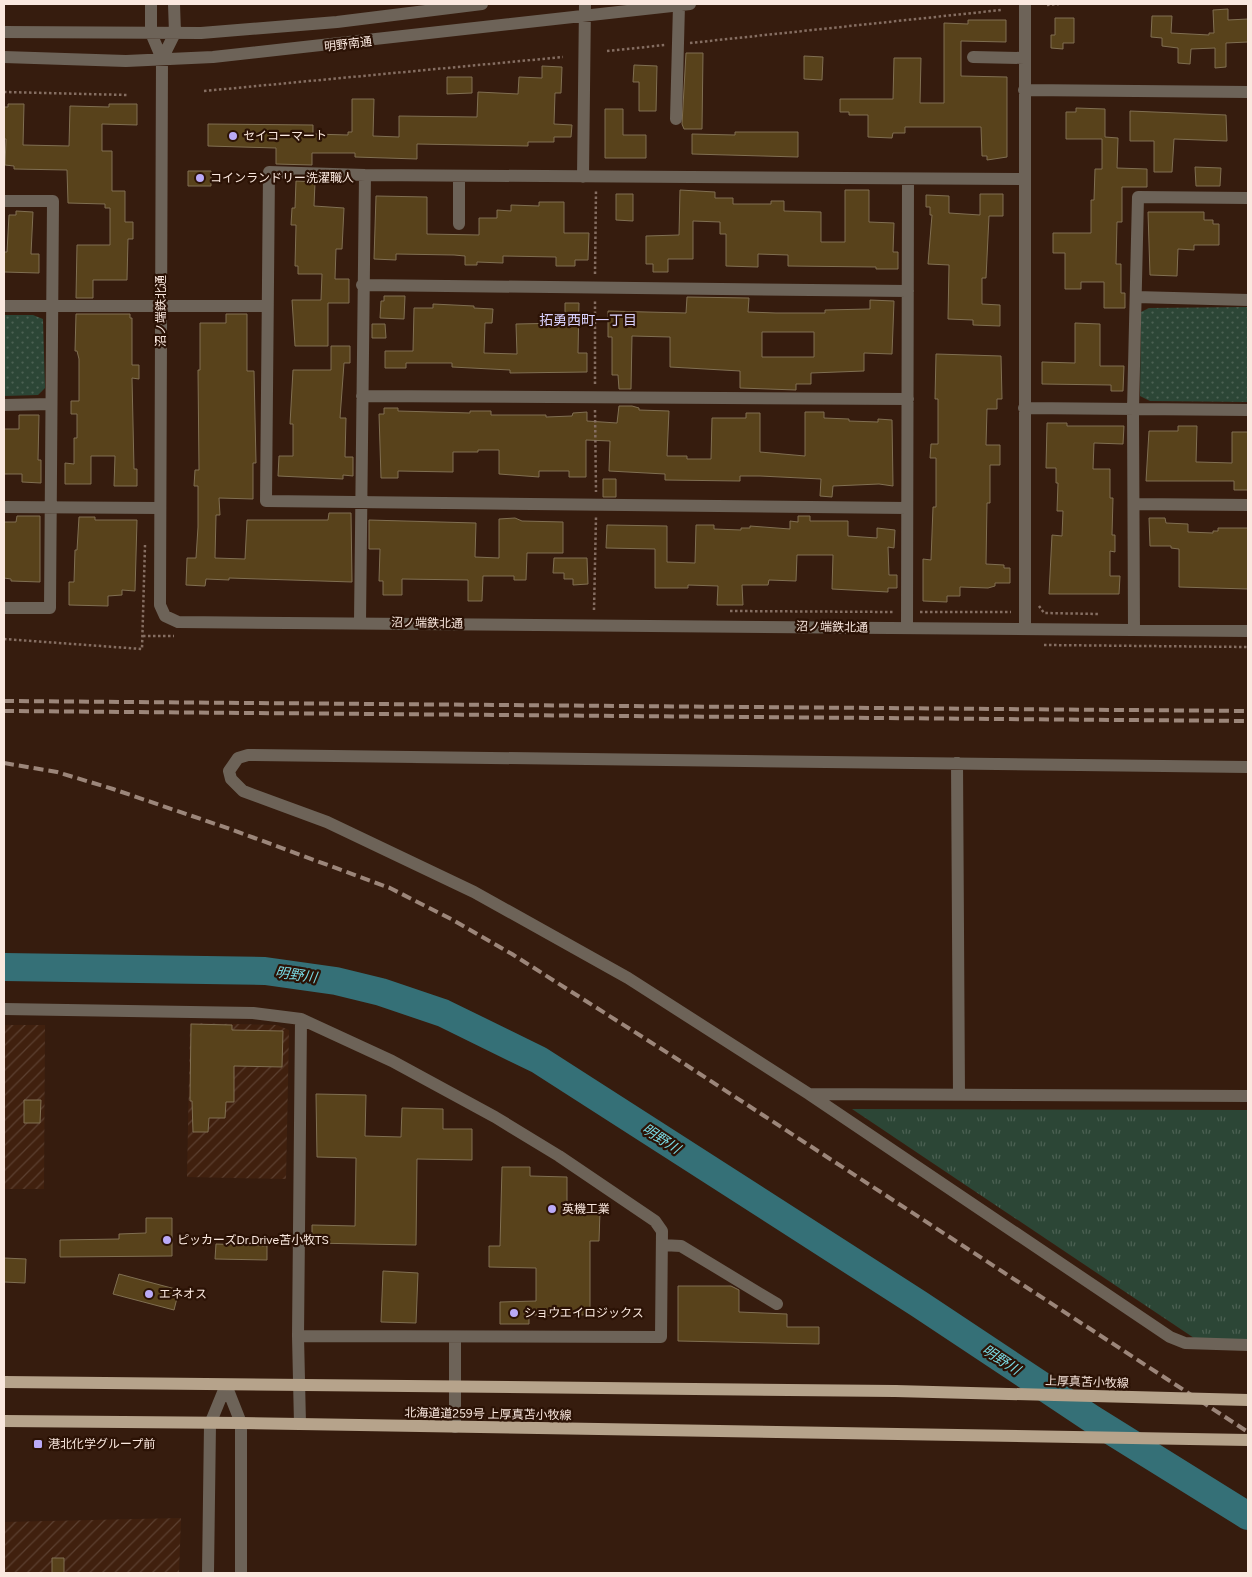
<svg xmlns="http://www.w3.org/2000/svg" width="1252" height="1577" font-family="Figtree,'Noto Sans JP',sans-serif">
  <defs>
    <pattern id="industrial-furrows" width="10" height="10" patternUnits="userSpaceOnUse" patternTransform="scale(1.25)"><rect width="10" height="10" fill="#40200e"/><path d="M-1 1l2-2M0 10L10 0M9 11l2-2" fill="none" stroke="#5c4031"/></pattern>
    <pattern id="grass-tufts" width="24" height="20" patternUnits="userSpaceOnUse" patternTransform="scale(1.25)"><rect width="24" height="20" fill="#2c4636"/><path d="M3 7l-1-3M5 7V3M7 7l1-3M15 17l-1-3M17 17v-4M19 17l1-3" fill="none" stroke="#4c6153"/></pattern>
    <pattern id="park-dots" width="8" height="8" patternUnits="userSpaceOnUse" patternTransform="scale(1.25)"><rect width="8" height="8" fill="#2c4636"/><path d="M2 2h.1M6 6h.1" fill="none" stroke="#4c6153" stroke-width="1.8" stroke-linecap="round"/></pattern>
  </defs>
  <rect width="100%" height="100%" fill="#361c0e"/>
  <path fill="url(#industrial-furrows)" d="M190,1023L277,1025L289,1030L286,1179L187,1177Z
    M4,1025H45L44,1189H4Z
    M181,1518L179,1573H4V1522Z"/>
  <path fill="url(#grass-tufts)" d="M852,1109L1248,1110V1340H1197Z"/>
  <path fill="url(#park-dots)" d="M1248,307V402L1150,401L1140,396L1141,312L1149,308Z
    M4,315H33L43,319L45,388L38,395L4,396Z"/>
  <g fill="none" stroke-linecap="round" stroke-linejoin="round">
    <path stroke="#357077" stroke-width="28" d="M4,967L265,971L336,981L381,992L443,1013L539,1060L919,1304L1092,1419L1248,1516"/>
  </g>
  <path fill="#58421b" stroke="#806f52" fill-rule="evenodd" d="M1228,9V20L1248,19V42L1226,43V67L1215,68V48L1191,49L1190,64L1178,63V48L1162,46V38L1151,37L1152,16H1172L1171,33L1209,35V33H1214L1213,10Z
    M1055,18H1074V43H1063V49L1051,48V35H1055Z
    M968,20H1006V42L961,41V76L1007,77V157L987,160V156H982L981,127H905V133H893L892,138L868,137V115H849V112H840V99H893L894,58H921L920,103H944V23L968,24Z
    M686,53H703L702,129H684L682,124Z
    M804,56L823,57L822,80L804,79Z
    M634,65L657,66L656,111H639V82H633Z
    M542,66L562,67L561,93H555L554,124L572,125L571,137H554V142H528V146L417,144V159L355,157V153H312V165L276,164V148L208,146V124L313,125V134L348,135V132H352V99H374L373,136L399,137V116L477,117L478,92L518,94L519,77L542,78Z
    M447,77H472V93L447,94Z
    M8,104H24L23,145L69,146L70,106L109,107V104H137V125L102,124V151H112V191H125V222H133V239H128L127,280H93V298H76L77,245H110V208H105V204L68,203L67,170L14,169V166L5,165L6,139H4V107H8Z
    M1076,108L1105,109V137L1118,138L1117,168L1147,169V187H1122V222H1117L1116,264H1121V293H1125V308H1104V282H1081V289H1065V253H1053V233H1091V200H1094L1095,169H1102V139H1066V112H1076Z
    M605,109H623V135H646V158H605Z
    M1130,111L1226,115L1227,141L1174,139L1172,172H1154V141H1130Z
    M735,132H798V157L692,154V134L735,135Z
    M1195,167L1221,168L1220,186H1196Z
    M188,171H211V186H188Z
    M296,181L315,182L314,206L344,208L342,249H336L335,279H349V303H328V346H295L292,300H321L322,274H298V266H295L296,225H291L292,208H295Z
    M680,190L715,192V198H733V204H771V201H784V211L821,212V242H845V190H869V222L894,223L893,252H898V269H876V267L788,266V255L758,254V267L726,266V234H720V222L693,221V259H668V272H653V264H646V236L679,235Z
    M616,194H633V221L616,220Z
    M980,194H1003V216H989L986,278H982V304L1000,305V326L973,325V320L948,319L949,265L928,264L932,215H930V207H926V195L949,196V213L980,215Z
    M376,196L427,197V234L479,235V218H497V210L511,211V205L539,206V202H564V233H589L588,260H575V266H556V257L503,256V263L477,262V265H465V256L454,255L396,254V260L374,259Z
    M16,211L33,212L31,254H39V273L4,272V252H7L9,215H16Z
    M1148,212H1204V220H1213V224H1219V245H1194V250L1178,249L1177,276L1150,275Z
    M384,296H405L404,319L380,318L381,301H384Z
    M687,297L749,298L748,312L776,313H825V310L870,309V300L894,301L892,354L864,353V371L811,373V384H796V390L740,388V371L670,367V337L632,336L631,389H619L618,375H612V337H608V311L686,313ZM762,332H814V357H762Z
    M565,303H579L578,353H587V372L510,373V370L452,367V363H406V368H385V351H413L414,308H433V304L474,306V308L493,309L492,323H485L484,353L517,354L516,324L565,323Z
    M76,314H130V318H132V365H139V379L132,378L134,469H137V486H114L115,456H91V484H65V463L74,464V438H77V414H71V401H79V359L77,351H75Z
    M226,314H247V371H254L256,463H253V499L219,498L220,515H216L215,558L245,559L247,520H328L329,513H351L352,582L229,578V580L206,579L205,586L186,585L187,558H196L198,527V486H194L195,470H199L198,370H200V323H226Z
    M1075,323L1100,324V366H1124L1123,391H1111V385L1042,384V362L1075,363Z
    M372,324H385L386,338H372Z
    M331,346H350V363H344L340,418H346L345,457H353V476L343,475V479L278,476L279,456H293V424H290L293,370H331Z
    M936,354L1001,356L1002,399H997V409H987L986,445H1000V465H990V503H987L986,564L1004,565V568H1010V583H995V586L988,588L960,587V596H947V602L923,601V559L931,560L933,507H936V458H930L931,444H938V399H935Z
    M619,406H632L639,408V410L669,411L667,456H687V459H711L712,418H746V413H760V452L805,456V412H824V418L849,419V421L878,422V419L892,420L893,486L879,484L833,486L832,497L820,496L821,479L760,476H740V481L665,480V474L609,471L610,441L586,440V477H569V471H539V477L499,474V450H478V452H453V472L398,471V478H381L379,414H384V408H398V411L470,413V411H491V415H546V417L572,416L573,413L587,412V421L617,423Z
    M19,415H39L38,460H41V483L22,482V474H4V429H19Z
    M1047,423H1067V426H1124L1123,444L1094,443L1093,469H1110V498H1113L1112,535H1115V552L1110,551V576H1120L1119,594H1049L1052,535L1062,536L1063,511H1057L1058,483H1056V468H1046Z
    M1178,426H1197L1196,462H1198L1232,463V432H1248V490H1234V481H1146L1149,431H1178Z
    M603,479H616V497H603Z
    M17,516H40V582L11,581V579L4,578V522H16Z
    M798,516H810V521H848V536L877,538V528L895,530L894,548L888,547L889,575H897V588H888V592L832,589L833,555H797L796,581L769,580L768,585H742L743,605H717L718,586L688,585V588H655V549L606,548L607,525L667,526V562L695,563L696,525H714V529L741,530V528H750V526L790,529V521L798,522Z
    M79,517H95V520H137L135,591L122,590V595L108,596V606L69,605V582H74L75,550H77Z
    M515,518L522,521L563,522V553H527L526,580H514V576H483L482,601H468V580L402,579V595H383V581H379L380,549H369V520L476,523L475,557L499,558V519Z
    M1149,518H1165L1166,523L1188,524V532L1213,533V531H1218V528H1248V589L1179,587V549L1171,548V546H1150Z
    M554,558H587L588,584L573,585V579H564V573H553Z
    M191,1024L232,1025V1030L283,1031L282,1067L234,1066V1102H226L225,1118H209L208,1132H193L192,1101H190Z
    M316,1094L366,1095L365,1136L401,1137L402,1108L443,1109V1129H472V1160L417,1159L416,1245L312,1243V1225L355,1226L356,1158L317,1157Z
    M24,1100H41L40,1123H24Z
    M502,1167H530V1176L567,1177V1210L600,1211L599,1241H590V1315H529V1324H500V1302L536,1301V1268L489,1267V1246H500Z
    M146,1218H172V1256L60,1257V1240L119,1239V1234L146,1233Z
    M216,1244L267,1246V1260L215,1259Z
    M4,1258L26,1259L25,1283L4,1282Z
    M383,1271L418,1273L416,1323L381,1322Z
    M119,1274L179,1290L174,1310L113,1294Z
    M678,1286H731L739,1290V1312L787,1314V1327H819V1344L678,1341Z
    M52,1558H64V1573H52Z"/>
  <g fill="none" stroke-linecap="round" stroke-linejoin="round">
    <path stroke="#856e62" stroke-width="2.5" stroke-dasharray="2.5 2.5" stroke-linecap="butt" d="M1047,5L1059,4
      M690,43L1001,10
      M607,51L665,45
      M204,91L563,57
      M4,92L127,95
      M595,274L596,190
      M595,384V300
      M595,410L596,492
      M1039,606L1044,613L1099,614
      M594,610L596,517
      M730,611L895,612
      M920,612H1011
      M143,636H174
      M4,639L142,649L145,545
      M1044,645L1248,647"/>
    <path stroke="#6d6358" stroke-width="12" d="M151,4V33L162,59L160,605L165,616L178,622L1248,631
      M1025,4V629
      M4,32L201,33L337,22L482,4
      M4,57L126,61L213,57L690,4
      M973,57L1024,58
      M162,59L175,33L174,4
      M1024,90L1248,92
      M676,119L679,5
      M459,176V224
      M583,177L585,4
      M4,201H53L50,608H4
      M362,285L908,291
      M1136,297L1248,300
      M4,306H267
      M362,396L908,399
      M4,405L51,404
      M1024,408L1248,410
      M1134,504L1248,505
      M4,507L159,508
      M907,508L266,501L269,172L365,175L1024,179
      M360,622L365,175
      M907,628L908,179
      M1134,630L1133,409L1138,197L1248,198
      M957,763L959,1095
      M1248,767L248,755L238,758L229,771L231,779L243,791L327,822L474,892L628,978L809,1094L1170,1337L1185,1343L1248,1345
      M4,1009L253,1013L301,1019L392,1061L495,1117L559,1156L655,1221L662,1231L661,1337L298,1336L301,1019
      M809,1094L1248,1096
      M662,1245L681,1246L777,1304
      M298,1336L300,1424
      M226,1385L241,1423V1573
      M455,1427V1337
      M208,1573L210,1424L226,1385"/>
    <path stroke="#b6a38b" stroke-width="12" d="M4,1382L895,1391
      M4,1421L241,1423L1248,1440"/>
    <path stroke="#9c867a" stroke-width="4" stroke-dasharray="10 5" stroke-linecap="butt" d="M4,701L1248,711
      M4,711L1248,721
      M4,763L57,772L113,789L233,830L390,888L453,920L512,954L674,1057L1248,1432"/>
    <path stroke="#b6a38b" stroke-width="12" d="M895,1391L1248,1400"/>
  </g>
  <g fill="#baaaf7" stroke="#2b1205" stroke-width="2">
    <circle cx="233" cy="136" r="5"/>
    <circle cx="200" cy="178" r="5"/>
    <circle cx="552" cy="1209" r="5"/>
    <circle cx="167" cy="1240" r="5"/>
    <circle cx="149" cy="1294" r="5"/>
    <circle cx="514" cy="1313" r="5"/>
    <rect x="33" y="1439" width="10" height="10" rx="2.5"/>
  </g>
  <g text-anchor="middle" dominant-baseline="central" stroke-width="4.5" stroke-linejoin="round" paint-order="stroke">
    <g font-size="12" fill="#fae8df" stroke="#2b1205">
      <text transform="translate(348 44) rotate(-7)">明野南通</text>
      <text transform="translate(161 311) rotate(-90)">沼ノ端鉄北通</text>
      <text transform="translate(427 623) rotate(1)">沼ノ端鉄北通</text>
      <text transform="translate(832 627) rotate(1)">沼ノ端鉄北通</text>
      <text transform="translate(1087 1382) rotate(2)">上厚真苫小牧線</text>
      <text transform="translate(488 1414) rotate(1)">北海道道259号 上厚真苫小牧線</text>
    </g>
    <g font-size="12" fill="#fae8df" stroke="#2b1205" text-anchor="start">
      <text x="243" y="136">セイコーマート</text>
      <text x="210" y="178">コインランドリー洗濯職人</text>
      <text x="562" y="1209">英機工業</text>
      <text x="177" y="1240">ピッカーズDr.Drive苫小牧TS</text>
      <text x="159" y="1294">エネオス</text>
      <text x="524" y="1313">ショウエイロジックス</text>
      <text x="48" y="1444">港北化学グループ前</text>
    </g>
    <g font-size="14" fill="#dad2fe" stroke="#2b1205">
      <text x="588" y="320">拓勇西町一丁目</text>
    </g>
    <g font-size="14" font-style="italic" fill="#79dae4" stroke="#2b1205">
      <text transform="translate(296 975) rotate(8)">明野川</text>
      <text transform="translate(661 1139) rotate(33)">明野川</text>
      <text transform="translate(1001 1360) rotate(33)">明野川</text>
    </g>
  </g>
  <rect width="1252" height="1577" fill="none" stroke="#fae8df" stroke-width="10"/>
</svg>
